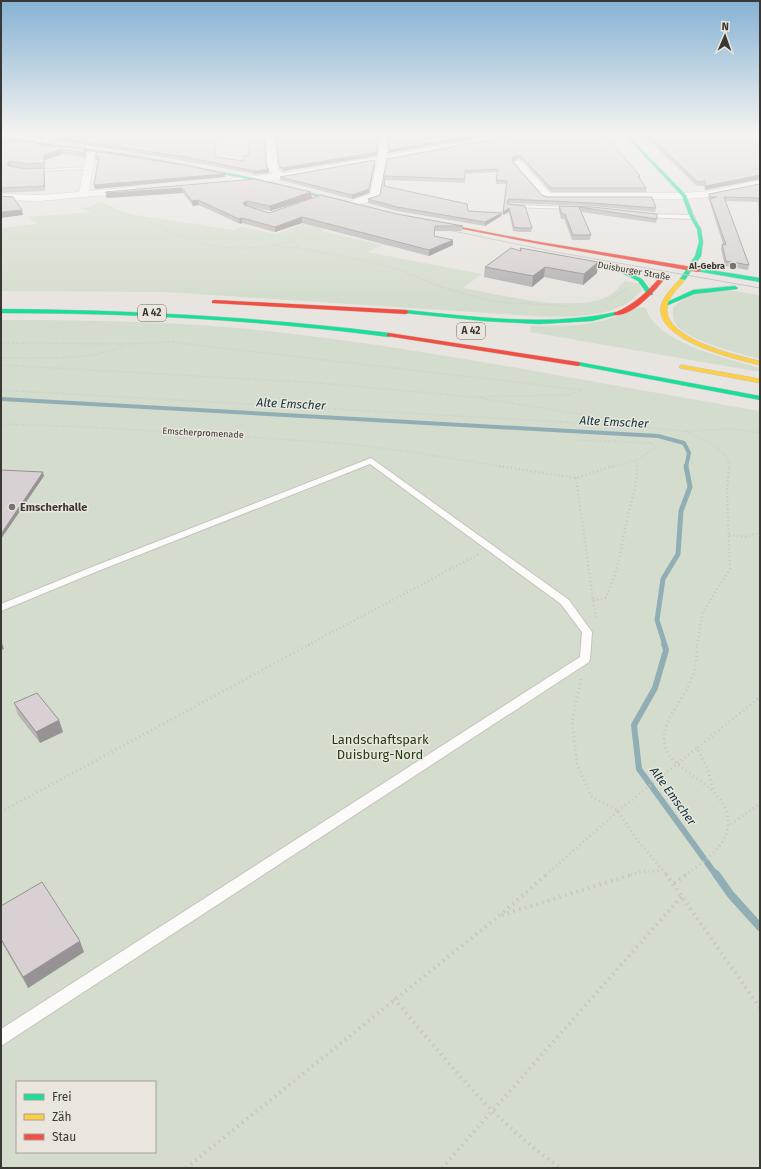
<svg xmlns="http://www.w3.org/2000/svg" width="761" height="1169" font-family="'Fira Sans',sans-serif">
  <rect width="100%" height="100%" fill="#e8e5e0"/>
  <path fill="#d4ddcd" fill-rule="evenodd" d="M101,202L129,214L234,230L241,227L276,234L344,208L365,213L321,231L383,245L367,252L482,274L463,288C502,295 570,313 607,297C613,295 619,286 625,281L640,284L641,291C621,317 579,316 549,317L165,292L1,291V228L38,224L28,217L92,212L82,209Z
    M726,290L760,295V359C740,354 690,341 677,326C673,321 673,313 673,308C687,292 707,293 726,290Z
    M640,307L646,308C655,343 729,359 760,368V372L530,332L531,326L580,325L606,320Z
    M1,320C81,320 160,321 239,328C414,345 587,382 760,411V1168H1ZM17,1082H155V1152H17Z"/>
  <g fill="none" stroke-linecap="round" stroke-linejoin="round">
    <path stroke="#92aeb5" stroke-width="4" d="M1,399L658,436L684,443L689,453L686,467"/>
    <path stroke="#92aeb5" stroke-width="5" d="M665,645L657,620L663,579L678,554L681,511L690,487L686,466"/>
    <path stroke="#92aeb5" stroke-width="6" d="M664,644L666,650L655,688L634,725L639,769L716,875"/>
    <path stroke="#92aeb5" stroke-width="8" d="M716,874L731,895L760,927"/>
    <defs>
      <path id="lane" d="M8,134L7,135L1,137V135Z
        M88,167L90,169L32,171L30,170Z
        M511,205L573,207L575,208L573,209L513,207Z
        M643,214L692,215L695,217L692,219L645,217Z
        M371,458L569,600L592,632L590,659L589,662L1,1046V1029L580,657L582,632L561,604L370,464L98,571L1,611V604L92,567Z"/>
      <path id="street" d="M53,134H66L43,144L40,145L36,142Z
        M266,134H274L278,169L283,173L378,157L379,134H387V155L459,143L463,146L459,149L386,161L379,198L352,207L348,206L347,204L348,202L370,194L377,162L268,181L230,183L228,181L233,178L273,174L268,170Z
        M99,148L103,151L95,155L89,191L134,187L138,188L139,190L138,192L40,201L1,200V194L40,195L79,192L87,154Z
        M518,160L521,161L550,193H684L710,191L760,180V186L710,197L684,199H547L543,198L515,165L513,163Z"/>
      <path id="fast" d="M624,134H627L686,195L694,217L701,229L703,242L701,256L685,280L680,279L695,256L699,242L697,229L690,217L682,196Z
        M139,156L258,179L350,203L348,204L258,181L138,158Z
        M614,267H618L642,279L653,294L652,295H648L638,281L614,269Z
        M698,268L760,278V282L696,271L695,270Z
        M735,286L738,288L737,289L694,294L668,305L663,304L693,290Z
        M1,309C131,310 260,317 389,333L392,335L389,337C260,320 131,313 1,313Z
        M406,310C476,317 546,327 616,312L619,314L592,321L539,324L484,321L404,313L403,312Z
        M578,362L760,396V400L576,365L575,364Z"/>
      <path id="slow" d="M680,279L685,280C678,289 668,296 667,308C664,339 738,356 760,361V365C736,359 655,341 661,306C663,296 673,287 680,279Z
        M682,365L760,379V383L680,368L679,367Z"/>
      <path id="jam" d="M1,137L139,156L141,157L139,158L1,139Z
        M430,221L534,241L698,268L701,270L698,272L534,243L432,223Z
        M661,276L666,277C655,291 633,317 614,315V313C634,305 647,292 661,276Z
        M214,300L406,310L409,312L406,314L212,303V301Z
        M389,333L578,362L581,364L578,366L387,336V334Z"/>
    </defs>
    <use href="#lane" stroke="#c5c2bf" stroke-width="2"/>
    <use href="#street" stroke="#c5c2bf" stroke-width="1"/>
    <use href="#fast" stroke="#c5c2bf" stroke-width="1"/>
    <use href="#slow" stroke="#c5c2bf" stroke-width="1"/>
    <use href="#jam" stroke="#c5c2bf" stroke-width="1"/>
    <path stroke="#c6c6c4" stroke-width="1" stroke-dasharray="0.5 1.5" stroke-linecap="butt" d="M104,205L141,219"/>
    <path stroke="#c6c6c4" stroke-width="1.5" stroke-dasharray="0.5 1.5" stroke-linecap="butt" d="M138,218C159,226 180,237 201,243C231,251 264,249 293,241
      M314,224L296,236L293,241L299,248L368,261L403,271L441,287L495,302L569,306
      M278,247L299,248
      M611,299L627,289"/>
    <path stroke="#c6c6c4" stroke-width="2" stroke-dasharray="0.5 2" stroke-linecap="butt" d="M1,343L124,344L171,342L583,390L568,395L472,397
      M1,358C34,358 97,361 124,345
      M1,365L320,383L472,397
      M1,390L615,425L684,431L732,429L760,433
      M480,398L591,416L613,424
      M1,424L90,427L339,443L405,451L505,467
      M684,431C699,438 729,447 729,467
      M578,440L652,443L656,447L637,460V467
      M610,467L637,460"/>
    <path stroke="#c6c6c4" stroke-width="2.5" stroke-dasharray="1 3" stroke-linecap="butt" d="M499,466L576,478L613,466
      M576,478L596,620
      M729,535L745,537L760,533
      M593,600L605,598C618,575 621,546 627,520C631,499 637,488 637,466
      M308,645L479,554
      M697,645L703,612L730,569L727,491L729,466"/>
    <path stroke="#c6c6c4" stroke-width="3" stroke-dasharray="1 3.5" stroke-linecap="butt" d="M581,679L572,721L577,764L591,796L618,811L638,841L667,875
      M713,789L708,770L697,748L760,697
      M1,812L310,644
      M731,824L760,804
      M546,875L618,811
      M631,875L640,872L662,870
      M685,875C704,862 735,841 727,814C718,779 666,771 664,741C663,719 684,699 691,680C696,669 697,657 697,644"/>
    <path stroke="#c6c6c4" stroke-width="4" stroke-dasharray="1.5 4.5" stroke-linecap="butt" d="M666,874L760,1008
      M674,883L687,874
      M502,915L634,874
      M394,999C447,1060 493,1122 561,1168
      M186,1168L500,915L547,874
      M442,1168L682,896"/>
    <use href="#lane" fill="#fcfbfa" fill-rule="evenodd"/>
    <use href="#street" fill="#fcfbfa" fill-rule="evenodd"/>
    <use href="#fast" fill="#16e098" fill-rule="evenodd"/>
    <use href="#slow" fill="#ffcf43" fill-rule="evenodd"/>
    <use href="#jam" fill="#f24e42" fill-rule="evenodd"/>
    <path stroke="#c3c2c1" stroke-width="1" d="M1,136L133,157
      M128,155L220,172
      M214,172L261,182
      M300,190L331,198
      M443,229L550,251L760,288"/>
    <path stroke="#c6c6c4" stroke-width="3" stroke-dasharray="1 3.5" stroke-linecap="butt" d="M618,811L697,748"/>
  </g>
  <path fill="#bab3b5" d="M9,134H49L40,139Z
    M276,134H379L377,156L283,171L279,168Z
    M521,134L640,176V179L646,188V192H551L522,160L517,159L513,161L542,195L547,197L656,208L655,212L592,206L509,203L508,204L532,228L531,232H520L513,231L509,212L503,215L507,184H496L497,172L465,174V183L385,180V186L468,211L502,213L501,216L485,226L397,211L368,203V199L380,195L387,159Z
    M642,134H760V179L705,190L704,186H697Z
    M54,137L215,157L244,161L249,155L266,167L269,173L254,174L186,161L55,140Z
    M1,138H4L5,143L36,145L86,153L85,158L63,154L45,160V168H44L45,172V191L1,193Z
    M95,156L225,174V177L95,189L98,160H96Z
    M375,160V164L369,193L352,199L280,180V177Z
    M255,179L312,198L270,211L250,207L269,213L397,214L463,226L462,231H435L434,236L453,240V245L429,256L302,223L275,232L242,223L240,224L199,205L193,206L183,193L106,198Z
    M760,184V231L758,202L725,201L749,265L748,270L725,266L721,249L722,244H723L710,203V201H709L708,199L709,194Z
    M559,206L592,207L657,219L656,223L581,212L591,235L590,240H572L564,219H561L559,211Z
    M520,248L597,273L583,285L544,277L532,287L484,277L485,267L520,250Z
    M14,703L59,720L63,732L40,743L18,715Z
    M1,906L84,952L28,988L1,941Z"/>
  <path fill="#979293" d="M39,134H49L40,139Z
    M379,134L377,156L283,171V168Z
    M481,134H499L388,153L389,150Z
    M4,138L5,143L1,145V140Z
    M85,148L86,153L85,158L84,153Z
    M62,149L63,154L45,160V168L44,163V155Z
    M518,155L517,159L512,162V158Z
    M375,160V164L369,193L352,199V195Z
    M10,161L11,166L8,169L7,164Z
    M44,168L45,172V191L44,186Z
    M269,169V173L254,174V171Z
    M225,174V177L95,189L94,185Z
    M760,175V179L705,190L706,186Z
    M182,188L183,193L106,198V193Z
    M311,192L312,198L270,211V206Z
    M198,200L199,205L193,206L192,201Z
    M247,201V207L244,209L243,203Z
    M509,208V212L503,215V212Z
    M22,210L23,215L1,218V212Z
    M502,213L501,216L485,226V222Z
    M302,217V223L275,232V227Z
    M242,218V223L240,224L239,219Z
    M453,240V245L429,256V250Z
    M598,262L597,273L583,285L584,274Z
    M545,267L544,277L532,287L533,276Z
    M43,472L44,476L1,539V534Z
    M1,640L4,649L1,650Z
    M59,720L63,732L40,743L36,732Z
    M80,941L84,952L28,988L23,977Z"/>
  <path fill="#d8d0d2" stroke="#979293" d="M60,134H217L214,157L244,161V156L249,155V134H264L266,167L269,169L254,171L186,157L54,137Z
    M276,134H378L377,152L283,168L279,165Z
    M388,134H481L389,150Z
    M521,134H604L640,176H638L646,188H551L522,157L518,155L512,158V161L542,195L547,197H652L656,208L593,203L509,199L507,202L508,204L525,206L532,228H520L514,227L509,208L503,212L507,181L496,180L498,169L465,171V179L385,176L384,186L467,204L468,211L502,213L485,222L397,207L368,199L380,195L387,159Z
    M647,134H760V175L706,186L705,181L698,182Z
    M15,140L35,142L36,145L85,148L84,153L62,149L44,155V163L27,164L10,161L7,164L9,166L27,169L44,168V186L1,188V144Z
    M99,152L185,165L225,174L94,185L99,157L95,156L96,153Z
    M375,160L369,189L352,195L280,177Z
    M255,179L311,192L270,206L247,201L243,203L244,205L269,213L321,195L397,214L463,226H435L434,236L453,240L429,250L302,217L275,227L242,218L239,219L198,200L192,201L182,188L106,193L105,192Z
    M760,184V211L759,198L724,197L749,265L726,261L722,244L726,245L710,199L717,197H710L709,194Z
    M1,196L13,197L22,210L1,212Z
    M559,206L592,207L657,214V219L579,207L591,235H573L565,214H562Z
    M511,248L521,251L520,248L598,262L584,274L545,267L533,276L485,267Z
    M1,470L43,472L1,534Z
    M37,693L59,720L36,732L14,703Z
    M42,882L80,941L23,977L1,939V906Z"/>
  <linearGradient id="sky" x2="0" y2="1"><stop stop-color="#85b2d4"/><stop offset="0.45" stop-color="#f5f3f1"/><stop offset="1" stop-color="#f5f3f1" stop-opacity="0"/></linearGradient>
  <rect width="761" height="298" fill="url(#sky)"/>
  <g fill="#777571" stroke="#ebe6dd" stroke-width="1.5">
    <circle cx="733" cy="266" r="4"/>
    <circle cx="12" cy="507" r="4"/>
  </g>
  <g text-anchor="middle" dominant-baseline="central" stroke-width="3" stroke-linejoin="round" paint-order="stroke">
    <g font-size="9" font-weight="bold" fill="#3a3835" stroke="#ebe6dd" text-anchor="end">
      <text x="725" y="266">Al-Gebra</text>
    </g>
    <g font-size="9" fill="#3a3835" stroke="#ebe6dd">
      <text transform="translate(634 271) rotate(10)">Duisburger Straße</text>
      <text transform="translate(203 433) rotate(3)">Emscherpromenade</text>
    </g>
    <g fill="#ebe6dd" stroke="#6f6c67" stroke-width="1">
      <rect x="138" y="305" width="28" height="16" rx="3"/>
      <rect x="457" y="323" width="28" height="16" rx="3"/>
    </g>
    <g font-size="10" font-weight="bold" fill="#3a3835">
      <text x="152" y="313">A 42</text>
      <text x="471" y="331">A 42</text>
    </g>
    <g font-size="11" font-weight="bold" fill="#3a3835" stroke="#ebe6dd" text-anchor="start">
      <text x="20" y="507">Emscherhalle</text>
    </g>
    <g font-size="12" font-style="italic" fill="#0b343d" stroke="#ebe6dd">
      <text transform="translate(291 404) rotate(3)">Alte Emscher</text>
      <text transform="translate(614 422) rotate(3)">Alte Emscher</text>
      <text transform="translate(673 796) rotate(54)">Alte Emscher</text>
    </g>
    <g font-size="13" fill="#1d3b10" stroke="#ebe6dd">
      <text x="380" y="739">Landschaftspark<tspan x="380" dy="15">Duisburg-Nord</tspan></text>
    </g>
  </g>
  <rect width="761" height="1169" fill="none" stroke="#3a3835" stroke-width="4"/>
  <rect x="16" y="1081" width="140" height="72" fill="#ebe6dd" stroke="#a4a09a"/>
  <rect x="24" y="1094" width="20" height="6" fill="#16e098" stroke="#a4a09a"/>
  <text x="52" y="1101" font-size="12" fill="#3a3835">Frei</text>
  <rect x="24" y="1114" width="20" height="6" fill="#ffcf43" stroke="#a4a09a"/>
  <text x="52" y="1121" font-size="12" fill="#3a3835">Zäh</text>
  <rect x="24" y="1134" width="20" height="6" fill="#f24e42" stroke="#a4a09a"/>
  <text x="52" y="1141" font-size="12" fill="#3a3835">Stau</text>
  <g transform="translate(725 36) rotate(2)" stroke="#ebe6dd" stroke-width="3" paint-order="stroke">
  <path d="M0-3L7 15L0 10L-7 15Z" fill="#3a3835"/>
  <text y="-6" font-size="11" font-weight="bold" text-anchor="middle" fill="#3a3835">N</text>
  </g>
</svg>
